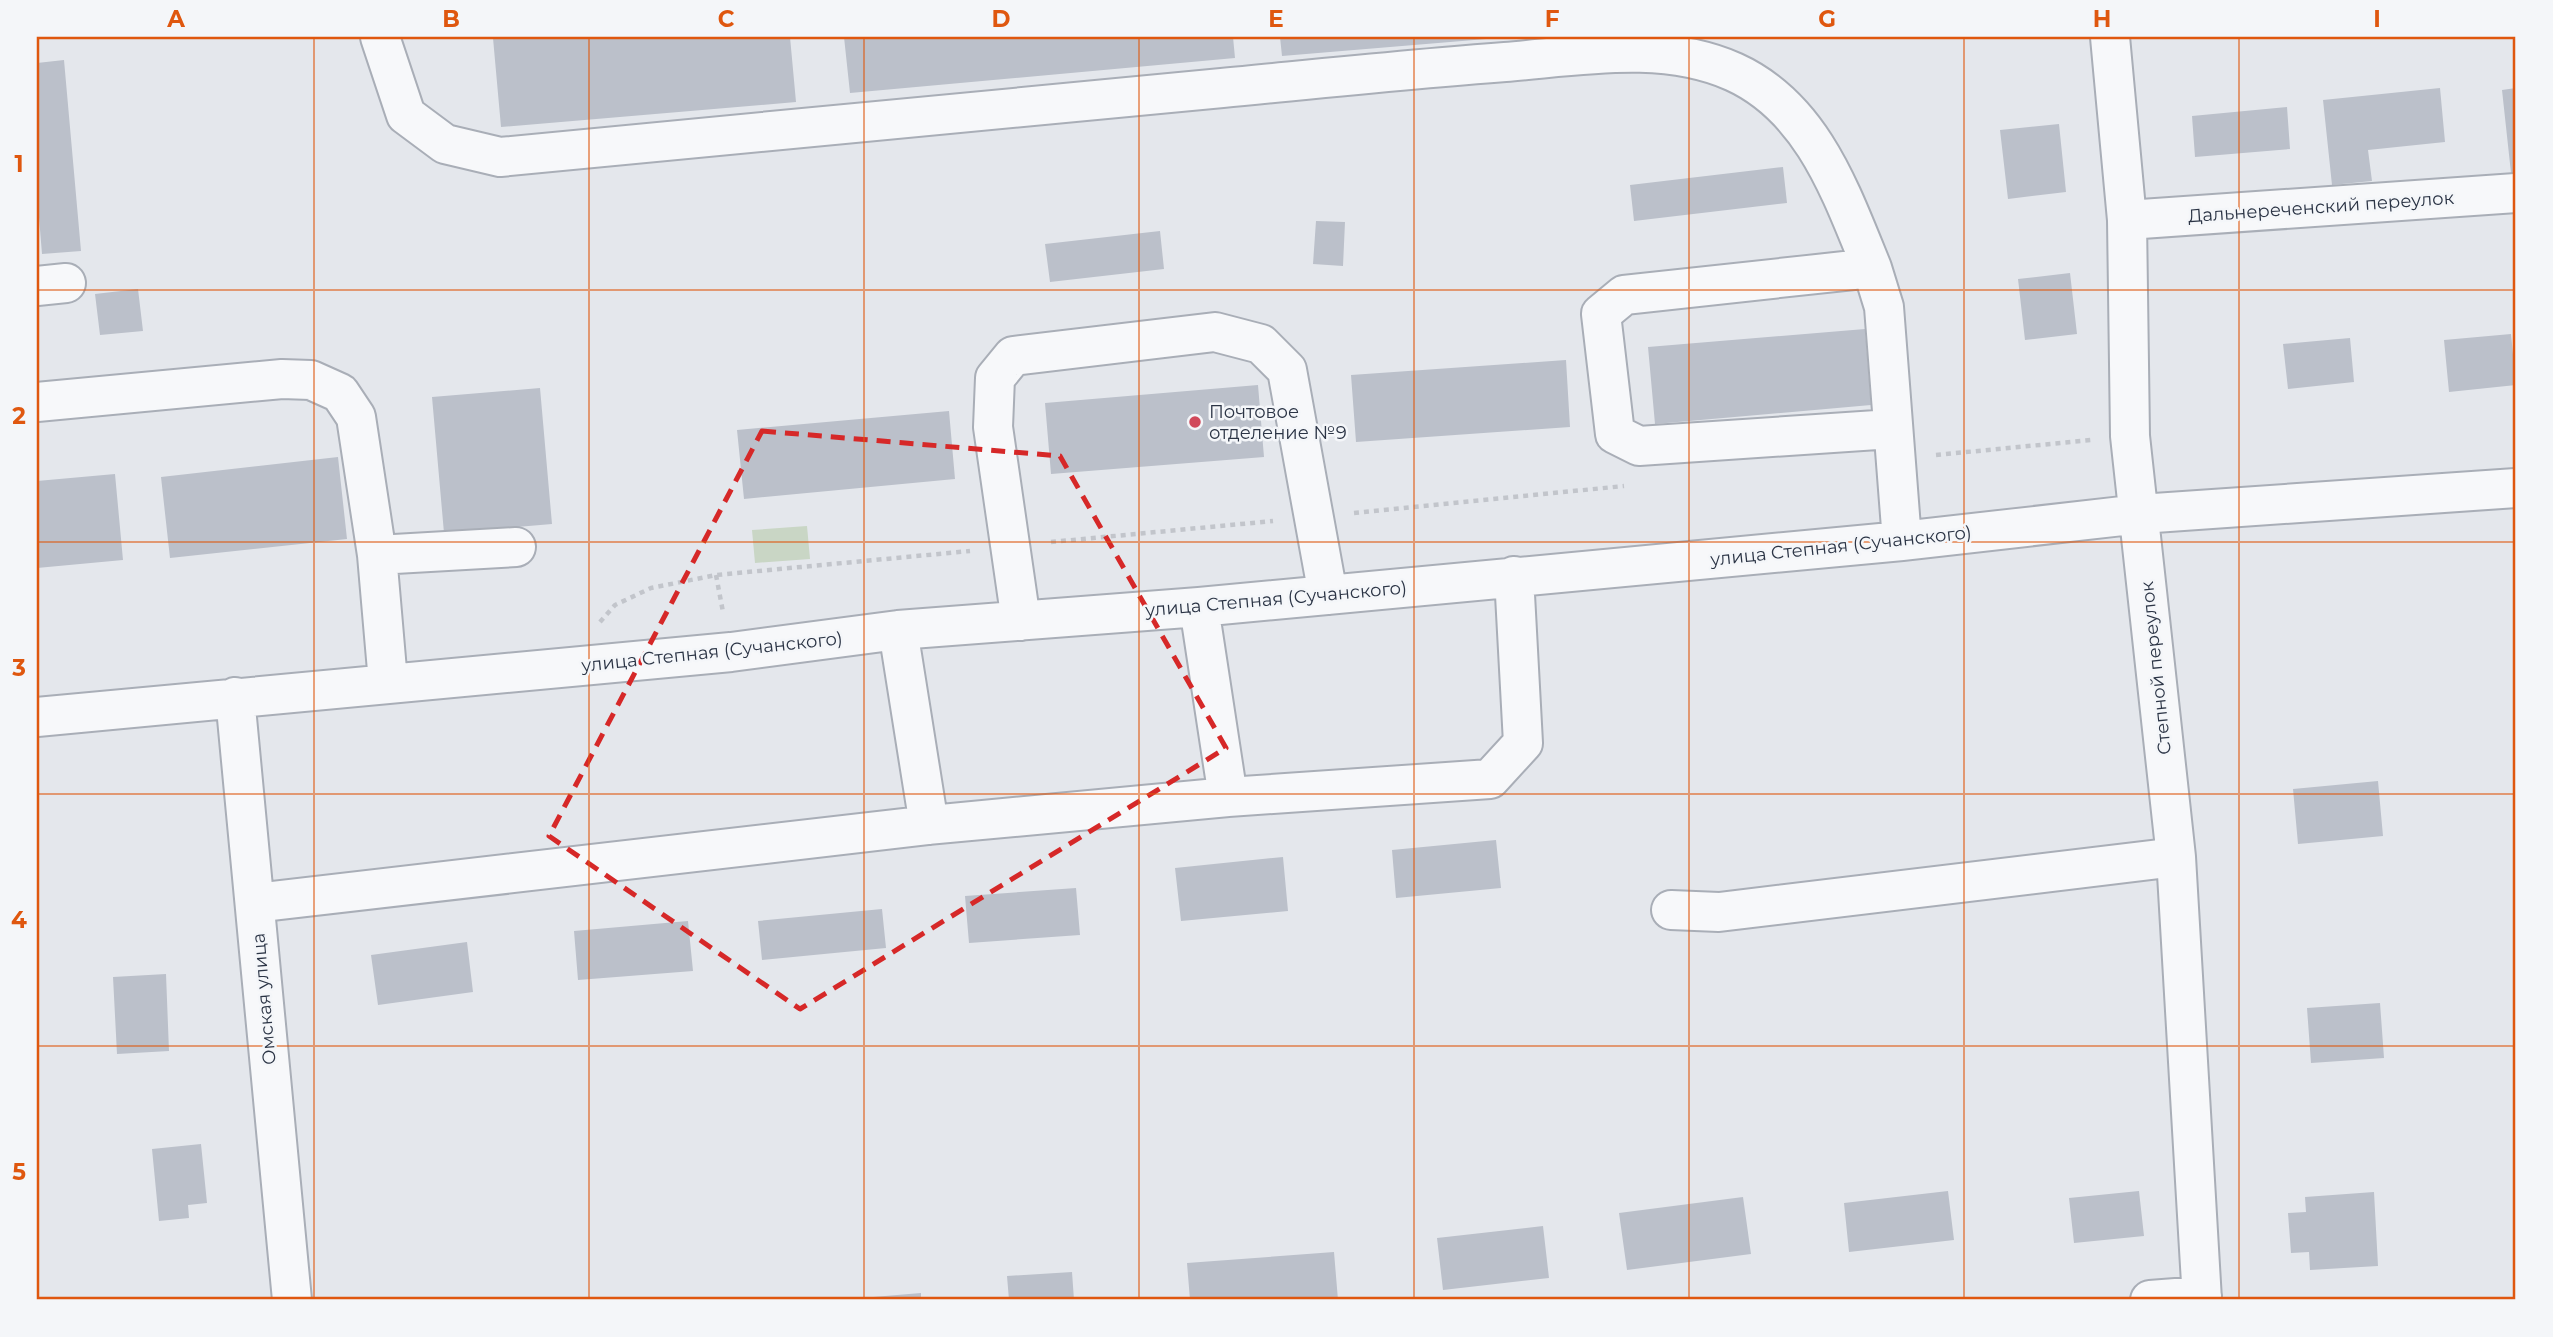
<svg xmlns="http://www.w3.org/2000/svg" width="2553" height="1337" font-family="Montserrat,sans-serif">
  <rect width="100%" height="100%" fill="#e4e7ec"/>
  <path fill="#c9d6c5" d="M807,526L810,559L755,563L752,530Z"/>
  <path fill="#bbc0ca" d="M513,37H790L796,102L501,127L493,38Z
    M844,37H1233L1235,58L850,93Z
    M1280,37H1486V39L1282,56Z
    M64,60L81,251L42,254L37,193V63Z
    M2440,88L2445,142L2368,150L2372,181L2332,185L2323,100Z
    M2516,88V173H2511L2502,90Z
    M2287,107L2290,149L2195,157L2192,116Z
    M2059,124L2066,192L2008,199L2000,130Z
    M1783,167L1787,203L1634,221L1630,185Z
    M1316,221L1345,222L1343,266L1313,264Z
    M1160,231L1164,269L1050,282L1045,244Z
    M2070,273L2077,334L2025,340L2018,279Z
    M138,289L143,331L100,335L95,294Z
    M1865,329L1871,405L1655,424L1648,347Z
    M2511,334L2516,385L2449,392L2444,340Z
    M2350,338L2354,382L2288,389L2283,344Z
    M1566,360L1570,427L1356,442L1351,375Z
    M1258,385L1264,457L1051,474L1045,403Z
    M540,388L552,524L444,533L432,397Z
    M949,411L955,479L744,499L737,430Z
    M338,457L347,539L170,558L161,477Z
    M115,474L123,560L37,568V481Z
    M2378,781L2383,836L2298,844L2293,789Z
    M1496,840L1501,888L1396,898L1392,850Z
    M1283,857L1288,911L1181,921L1175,868Z
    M1076,888L1080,935L969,943L965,896Z
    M882,909L886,948L762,960L758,921Z
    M688,921L693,971L578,980L574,931Z
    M467,942L473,992L378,1005L371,955Z
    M166,974L169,1051L117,1054L113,977Z
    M2380,1003L2384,1058L2311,1063L2307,1008Z
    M201,1144L207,1203L188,1205L189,1218L159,1221L152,1149Z
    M1948,1191L1954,1240L1849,1252L1844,1203Z
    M2139,1191L2144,1236L2074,1243L2069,1198Z
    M2374,1192L2378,1266L2310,1270L2309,1252L2291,1253L2288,1213L2306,1212L2305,1197Z
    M1743,1197L1751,1254L1627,1270L1619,1213Z
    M1543,1226L1549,1278L1443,1290L1437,1238Z
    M1334,1252L1338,1300H1190L1187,1263Z
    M1072,1272L1074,1300H1009L1007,1276Z
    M921,1293V1300H861V1298Z"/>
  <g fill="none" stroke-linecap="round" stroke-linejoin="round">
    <defs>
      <path id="minor" d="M380,37L406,115L445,144L500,157C740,134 981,113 1222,88C1316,79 1411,69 1505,62C1580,56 1663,40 1734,72C1813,108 1841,193 1872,268
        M2110,37L2127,220L2130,436L2176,857L2202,1300
        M2127,220L2516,193
        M37,286L66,283
        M37,402L282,379L311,380L340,393L356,417L377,555L388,682
        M1892,429L1639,446L1615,434L1601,314L1624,295L1872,268L1884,307L1902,541
        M377,555L516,547
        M1199,607L1228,797
        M1021,621L993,427L995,378L1013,356L1215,332L1261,344L1287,370L1328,595
        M898,630L929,825
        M235,697L292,1300
        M37,717L731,652L898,630L1199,607L1902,541L2140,514L2516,488
        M255,903L929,825L1228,797L1490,779L1523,743L1514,576
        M1671,910L1719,912L2176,857
        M2150,1300L2202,1296"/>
    </defs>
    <use href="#minor" stroke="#a9aeb7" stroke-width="42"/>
    <path stroke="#c2c5cb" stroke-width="4.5" stroke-dasharray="5 5" stroke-linecap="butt" d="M1936,455L2091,440
      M1354,513L1624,486
      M1051,542L1273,521
      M716,575L723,612
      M600,622L615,605L651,588L716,575L970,551"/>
    <use href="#minor" stroke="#f7f8fa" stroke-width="38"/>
  </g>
  <path fill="none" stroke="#d62828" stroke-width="5" stroke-dasharray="14 9" stroke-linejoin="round" d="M762,431L1060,456L1226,748L800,1009L549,836Z"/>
  <path fill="none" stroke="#df570f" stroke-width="2" stroke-opacity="0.55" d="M314,37V1300M589,37V1300M864,37V1300M1139,37V1300M1414,37V1300M1689,37V1300M1964,37V1300M2239,37V1300M37,290H2516M37,542H2516M37,794H2516M37,1046H2516"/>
  <circle fill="#d1495b" stroke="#f4f6f9" stroke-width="2.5" cx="1195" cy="422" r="7"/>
  <g text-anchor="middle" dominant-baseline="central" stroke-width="5" stroke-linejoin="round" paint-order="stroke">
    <g font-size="18" fill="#2b3445" stroke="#f4f6f9">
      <text transform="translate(2321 207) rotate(-4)">Дальнереченский переулок</text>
      <text transform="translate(1841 546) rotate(-6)">улица Степная (Сучанского)</text>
      <text transform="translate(1276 599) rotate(-5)">улица Степная (Сучанского)</text>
      <text transform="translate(712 652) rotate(-6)">улица Степная (Сучанского)</text>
      <text transform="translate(2156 668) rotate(-96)">Степной переулок</text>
      <text transform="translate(264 999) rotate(-95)">Омская улица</text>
    </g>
    <g font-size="18" fill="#2b3445" stroke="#f4f6f9" text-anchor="start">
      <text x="1209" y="412">Почтовое<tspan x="1209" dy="21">отделение №9</tspan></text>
    </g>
  </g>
  <rect width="2553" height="1337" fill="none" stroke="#f4f6f9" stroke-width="77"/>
  <rect x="38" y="38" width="2476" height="1260" fill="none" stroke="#df570f" stroke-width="2.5"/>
  <g font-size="23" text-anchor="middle" font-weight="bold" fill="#df570f">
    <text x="176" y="27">A</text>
    <text x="451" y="27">B</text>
    <text x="726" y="27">C</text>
    <text x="1001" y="27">D</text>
    <text x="1276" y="27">E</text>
    <text x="1552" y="27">F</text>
    <text x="1827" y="27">G</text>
    <text x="2102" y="27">H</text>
    <text x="2377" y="27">I</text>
    <text x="19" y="172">1</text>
    <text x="19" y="424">2</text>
    <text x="19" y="676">3</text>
    <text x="19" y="928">4</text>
    <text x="19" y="1180">5</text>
  </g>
</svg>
